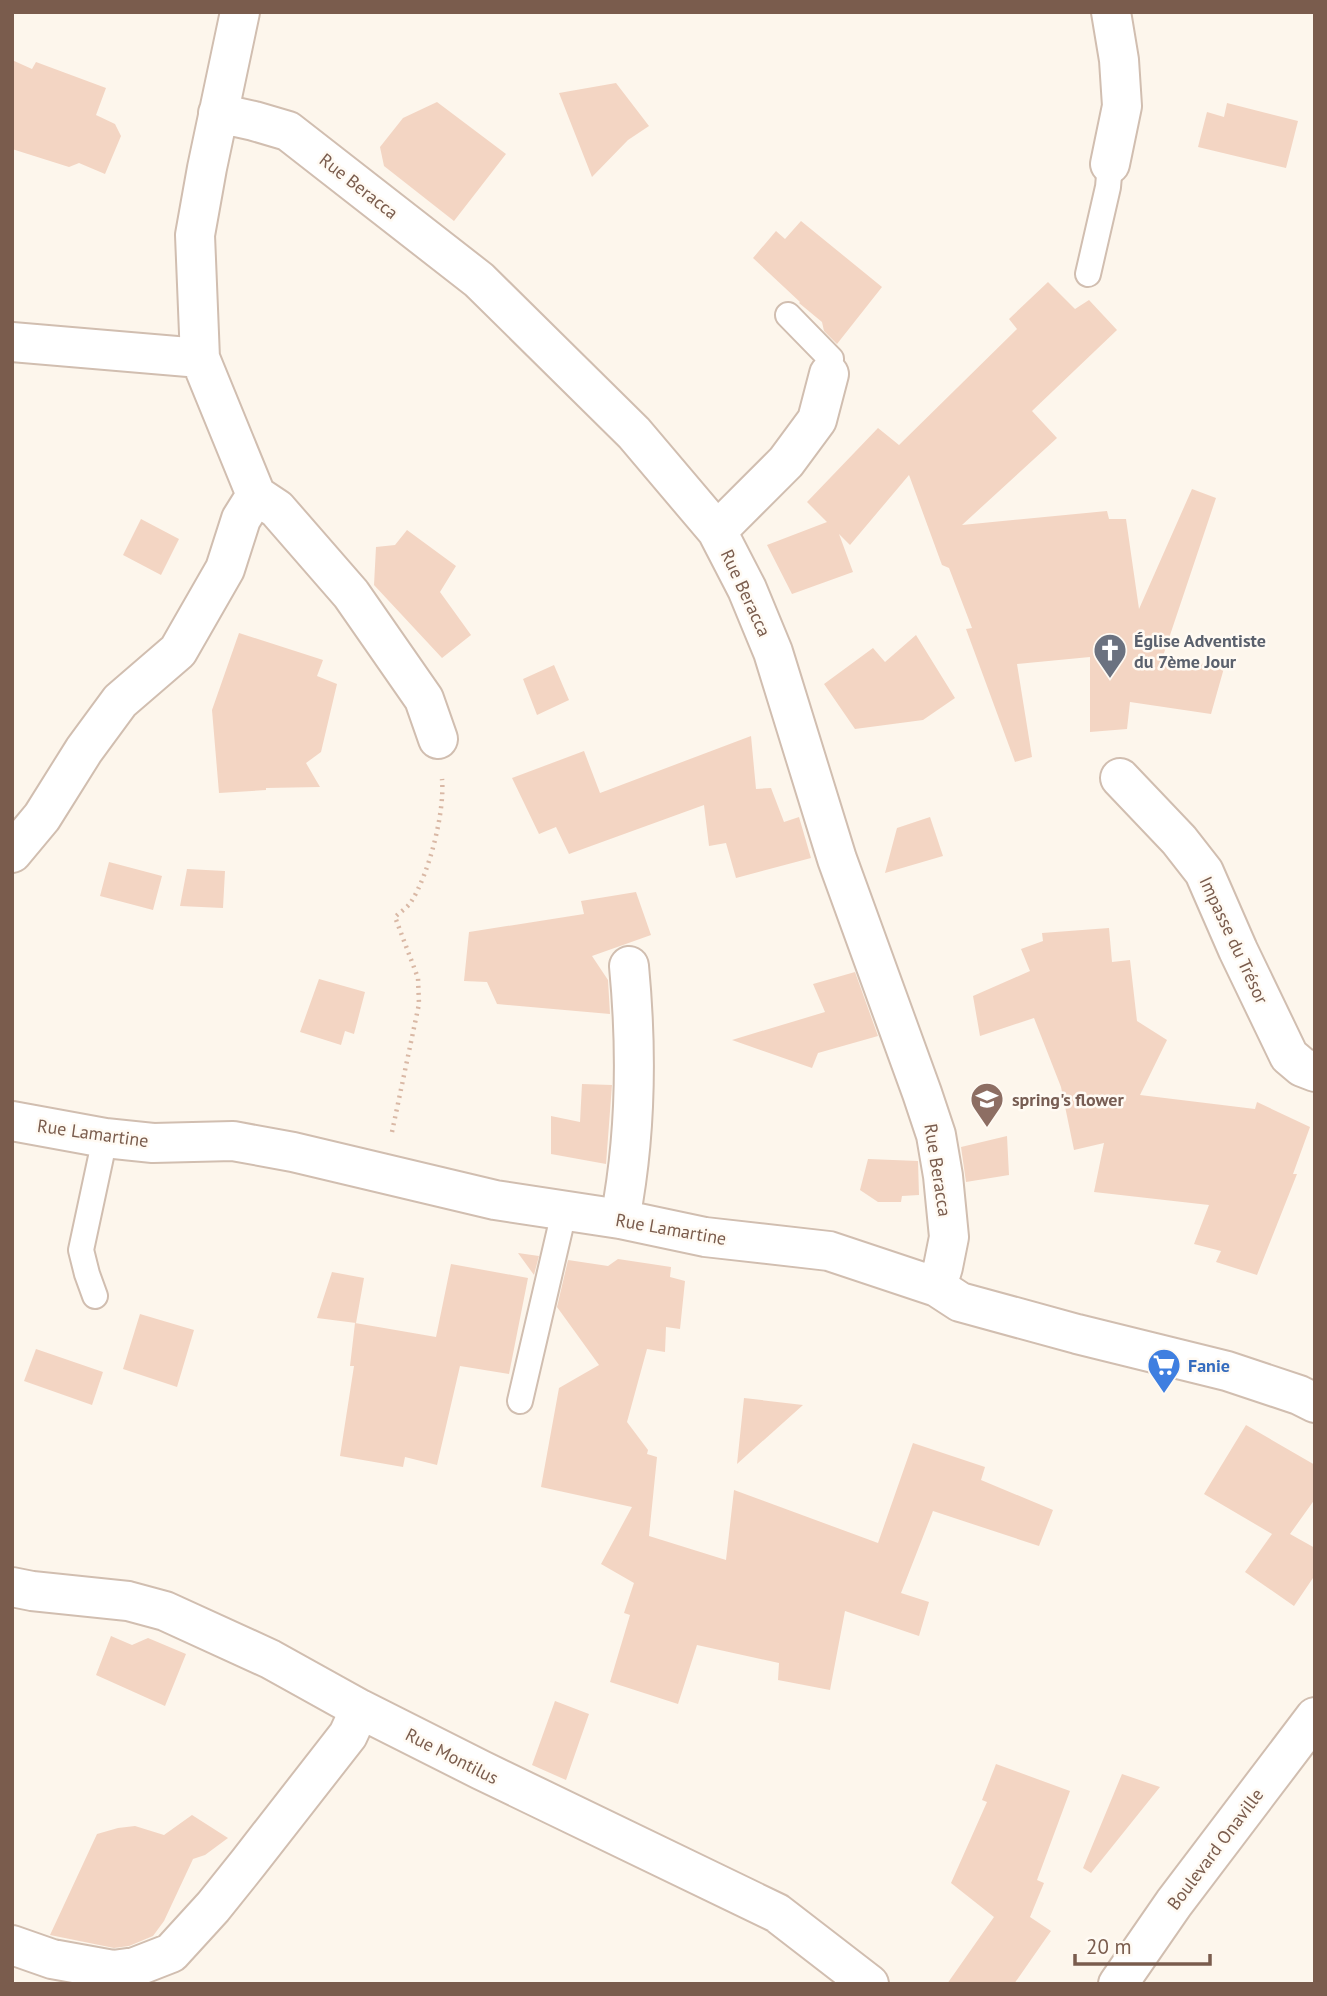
<svg xmlns="http://www.w3.org/2000/svg" width="1327" height="1996" font-family="'PT Sans',sans-serif">
  <rect width="100%" height="100%" fill="#fdf6ec"/>
  <path fill="#f3d5c3" d="M12,60L32,69L36,62L106,88L96,115L115,124L121,136L105,174L79,163L69,167L12,149Z
    M616,83L649,126L628,140L592,177L559,93Z
    M437,102L506,154L454,221L384,166L380,147L403,118Z
    M1227,103L1298,121L1286,168L1198,147L1207,112L1224,117Z
    M801,221L882,287L837,344L824,331L822,322L799,303L800,302L753,258L776,231L785,239Z
    M1048,282L1075,309L1089,300L1117,330L1032,411L1057,438L962,525L1107,511L1109,519H1126L1139,609L1192,489L1216,498L1163,656L1224,668L1211,714L1130,702L1127,729L1090,732V657L1017,664L1032,757L1015,762L966,629L972,628L949,568L942,565L909,475L850,545L839,534L853,572L792,594L767,545L827,522L807,502L878,428L899,445L1017,329L1009,319Z
    M141,519L179,539L161,575L123,555Z
    M407,530L456,566L440,592L471,635L442,658L374,585L376,547L395,545Z
    M239,633L323,660L317,676L337,684L321,752L306,763L320,787L266,788V790L219,793L212,710Z
    M916,635L955,698L923,720L855,729L824,684L873,648L885,662Z
    M554,665L569,700L537,715L523,679Z
    M751,736L756,789L771,788L784,822L799,817L811,858L736,878L726,843L709,846L704,805L569,854L556,827L539,834L512,778L584,751L600,793Z
    M930,817L943,856L885,873L897,828Z
    M109,862L162,876L153,910L100,896Z
    M187,869L225,871L223,908L180,906Z
    M636,892L651,935L592,956L608,980L610,1014L497,1004L487,982L464,981L469,932L584,914L581,901Z
    M1109,928L1112,962L1130,960L1137,1021L1167,1040L1140,1095L1255,1109L1257,1102L1310,1127L1293,1174H1297L1257,1275L1216,1262L1221,1251L1194,1244L1209,1205L1094,1192L1104,1143L1074,1150L1061,1087L1034,1018L980,1036L973,996L1030,971L1021,949L1043,941L1042,933Z
    M855,972L878,1036L818,1053L812,1068L732,1040L825,1012L813,984Z
    M319,979L365,992L354,1034L345,1031L341,1045L300,1032Z
    M582,1084L612,1085L606,1164L551,1154V1116L580,1122Z
    M1007,1136L1009,1175L966,1182L961,1147Z
    M868,1159L918,1161L919,1195L902,1196L901,1202H878L860,1190Z
    M518,1253L539,1256L534,1275Z
    M618,1259L671,1267L670,1277L685,1281L680,1329L666,1327L665,1352L647,1349L627,1422L648,1450L647,1454L657,1457L649,1536L726,1560L734,1490L878,1543L913,1443L985,1467L981,1480L1053,1510L1039,1546L933,1511L901,1593L929,1602L919,1636L845,1611L830,1690L778,1680L779,1663L697,1645L678,1704L610,1682L630,1615L624,1613L634,1583L601,1564L632,1507L541,1487L559,1388L599,1365L557,1307L568,1260L608,1266Z
    M451,1264L528,1278L509,1374L460,1366L437,1465L405,1457L403,1467L340,1456L354,1366H350L355,1323L436,1337Z
    M332,1272L364,1278L356,1323L317,1318Z
    M140,1314L194,1330L177,1387L123,1369Z
    M36,1349L103,1372L92,1405L24,1381Z
    M744,1398L803,1405L737,1464Z
    M1246,1425L1315,1465V1499L1290,1534L1315,1548V1575L1294,1606L1245,1572L1272,1534L1204,1494Z
    M111,1636L132,1645L148,1638L186,1654L165,1706L96,1675Z
    M555,1701L589,1714L566,1780L532,1765Z
    M996,1764L1070,1791L1037,1880L1044,1883L1030,1917L1051,1931L1014,1984H947L994,1917L951,1883L987,1802L982,1800Z
    M1122,1774L1160,1787L1091,1873L1083,1868Z
    M192,1815L228,1838L205,1855L193,1859L164,1921L153,1936L129,1946L114,1948L50,1935L97,1834L118,1828L135,1826L164,1835Z"/>
  <g fill="none" stroke-linecap="round" stroke-linejoin="round">
    <defs>
      <path id="service" d="M1088,274L1108,187L1110,164
        M788,315L831,359L829,374
        M95,1296L87,1274L81,1250L105,1138
        M520,1401L564,1212"/>
      <path id="minor" d="M218,113L254,121L288,131L479,280L634,433L717,531L747,589L773,652L837,859L922,1093L936,1135L943,1176L949,1237L943,1267L937,1287
        M1110,164L1122,106L1119,60L1111,12
        M12,342L200,358
        M256,495L277,509L351,594L424,699L438,739
        M717,531L786,462L817,420L829,374
        M1120,778L1179,840L1204,872L1238,950L1289,1056L1302,1067L1315,1072
        M12,853L42,817L84,750L120,701L178,651L225,569L241,519L256,495L200,358L195,235L207,168L240,12
        M12,1121L105,1138L153,1143L233,1141L293,1152L495,1200L620,1219L705,1237L829,1251L937,1287L960,1302L1077,1334L1227,1371L1299,1395L1315,1403
        M620,1219C636,1136 637,1050 629,966
        M12,1587L32,1591L128,1601L165,1611L270,1659L360,1709L481,1770L777,1913L869,1984
        M12,1945L52,1959L113,1970L135,1967L171,1953L213,1907L249,1862L348,1735L360,1709"/>
      <path id="tertiary" d="M1118,1984L1174,1903L1315,1717"/>
    </defs>
    <use href="#service" stroke="#d1beb0" stroke-width="28"/>
    <use href="#minor" stroke="#d1beb0" stroke-width="42"/>
    <use href="#tertiary" stroke="#d1beb0" stroke-width="42"/>
    <path stroke="#d9b8a5" stroke-width="4.5" stroke-dasharray="2 5" stroke-linecap="butt" d="M392,1132L419,1004L418,978L395,917C400,912 407,908 411,902C429,874 445,812 442,779"/>
    <use href="#service" stroke="#fff" stroke-width="24"/>
    <use href="#minor" stroke="#fff" stroke-width="38"/>
    <use href="#tertiary" stroke="#fff" stroke-width="38"/>
  </g>
  <defs>
    <symbol id="church-pin" viewBox="-11 -11 22 30"><path d="M0 17L-7.5 6A9.5 9.5 0 1 1 7.5 6Z" fill="#6b7280" stroke="#fffaf3"/><path d="M-1.2-6h2.4v3.5h3.3v2.4h-3.3V6h-2.4V-.1h-3.3v-2.4h3.3Z" fill="#fff"/></symbol>
    <symbol id="school-pin" viewBox="-11 -11 22 30"><path d="M0 17L-7.5 6A9.5 9.5 0 1 1 7.5 6Z" fill="#8d6e63" stroke="#fffaf3"/><path d="M0-5L7-2L0 1L-7-2ZM-4 1L0 2.5L4 1V4Q0 6-4 4Z" fill="#fff"/></symbol>
    <symbol id="supermarket-pin" viewBox="-11 -11 22 30"><path d="M0 17L-7.5 6A9.5 9.5 0 1 1 7.5 6Z" fill="#3f7fe0" stroke="#fffaf3"/><path d="M-6-5.5h2.5l.6 2H6L4.5 2H-2.5L-4.4-4H-6ZM-1.5 3.2a1.3 1.3 0 1 0 .1 0ZM3 3.2a1.3 1.3 0 1 0 .1 0Z" fill="#fff"/></symbol>
  </defs>
  <g fill-rule="evenodd">
    <use href="#church-pin" x="1091" y="631" width="38" height="52"/>
    <use href="#school-pin" x="968" y="1080" width="38" height="52"/>
    <use href="#supermarket-pin" x="1145" y="1346" width="38" height="52"/>
  </g>
  <g text-anchor="middle" dominant-baseline="central" stroke-width="5" stroke-linejoin="round" paint-order="stroke">
    <g font-size="18" fill="#7a5c4d" stroke="#fffaf3">
      <text transform="translate(359 186) rotate(38)">Rue Beracca</text>
      <text transform="translate(746 593) rotate(65)">Rue Beracca</text>
      <text transform="translate(1234 940) rotate(65)">Impasse du Trésor</text>
      <text transform="translate(93 1133) rotate(8)">Rue Lamartine</text>
      <text transform="translate(938 1170) rotate(81)">Rue Beracca</text>
      <text transform="translate(671 1229) rotate(10)">Rue Lamartine</text>
      <text transform="translate(452 1756) rotate(27)">Rue Montilus</text>
      <text transform="translate(1215 1849) rotate(-53)">Boulevard Onaville</text>
    </g>
    <g font-size="18" font-weight="bold" fill="#5b616d" stroke="#fffaf3" text-anchor="start">
      <text x="1134" y="640">Église Adventiste<tspan x="1134" dy="21">du 7ème Jour</tspan></text>
    </g>
    <g font-size="18" font-weight="bold" fill="#785e54" stroke="#fffaf3" text-anchor="start">
      <text x="1012" y="1099">spring's flower</text>
    </g>
    <g font-size="18" font-weight="bold" fill="#366cbe" stroke="#fffaf3" text-anchor="start">
      <text x="1188" y="1365">Fanie</text>
    </g>
  </g>
  <rect width="1327" height="1996" fill="none" stroke="#7a5c4d" stroke-width="28"/>
  <path d="M1075 1954v10h135v-10" fill="none" stroke="#7a5c4d" stroke-width="3.5"/>
  <text x="1086" y="1954" font-size="21" fill="#7a5c4d" stroke="#fffaf3" stroke-width="5" paint-order="stroke">20 m</text>
</svg>
